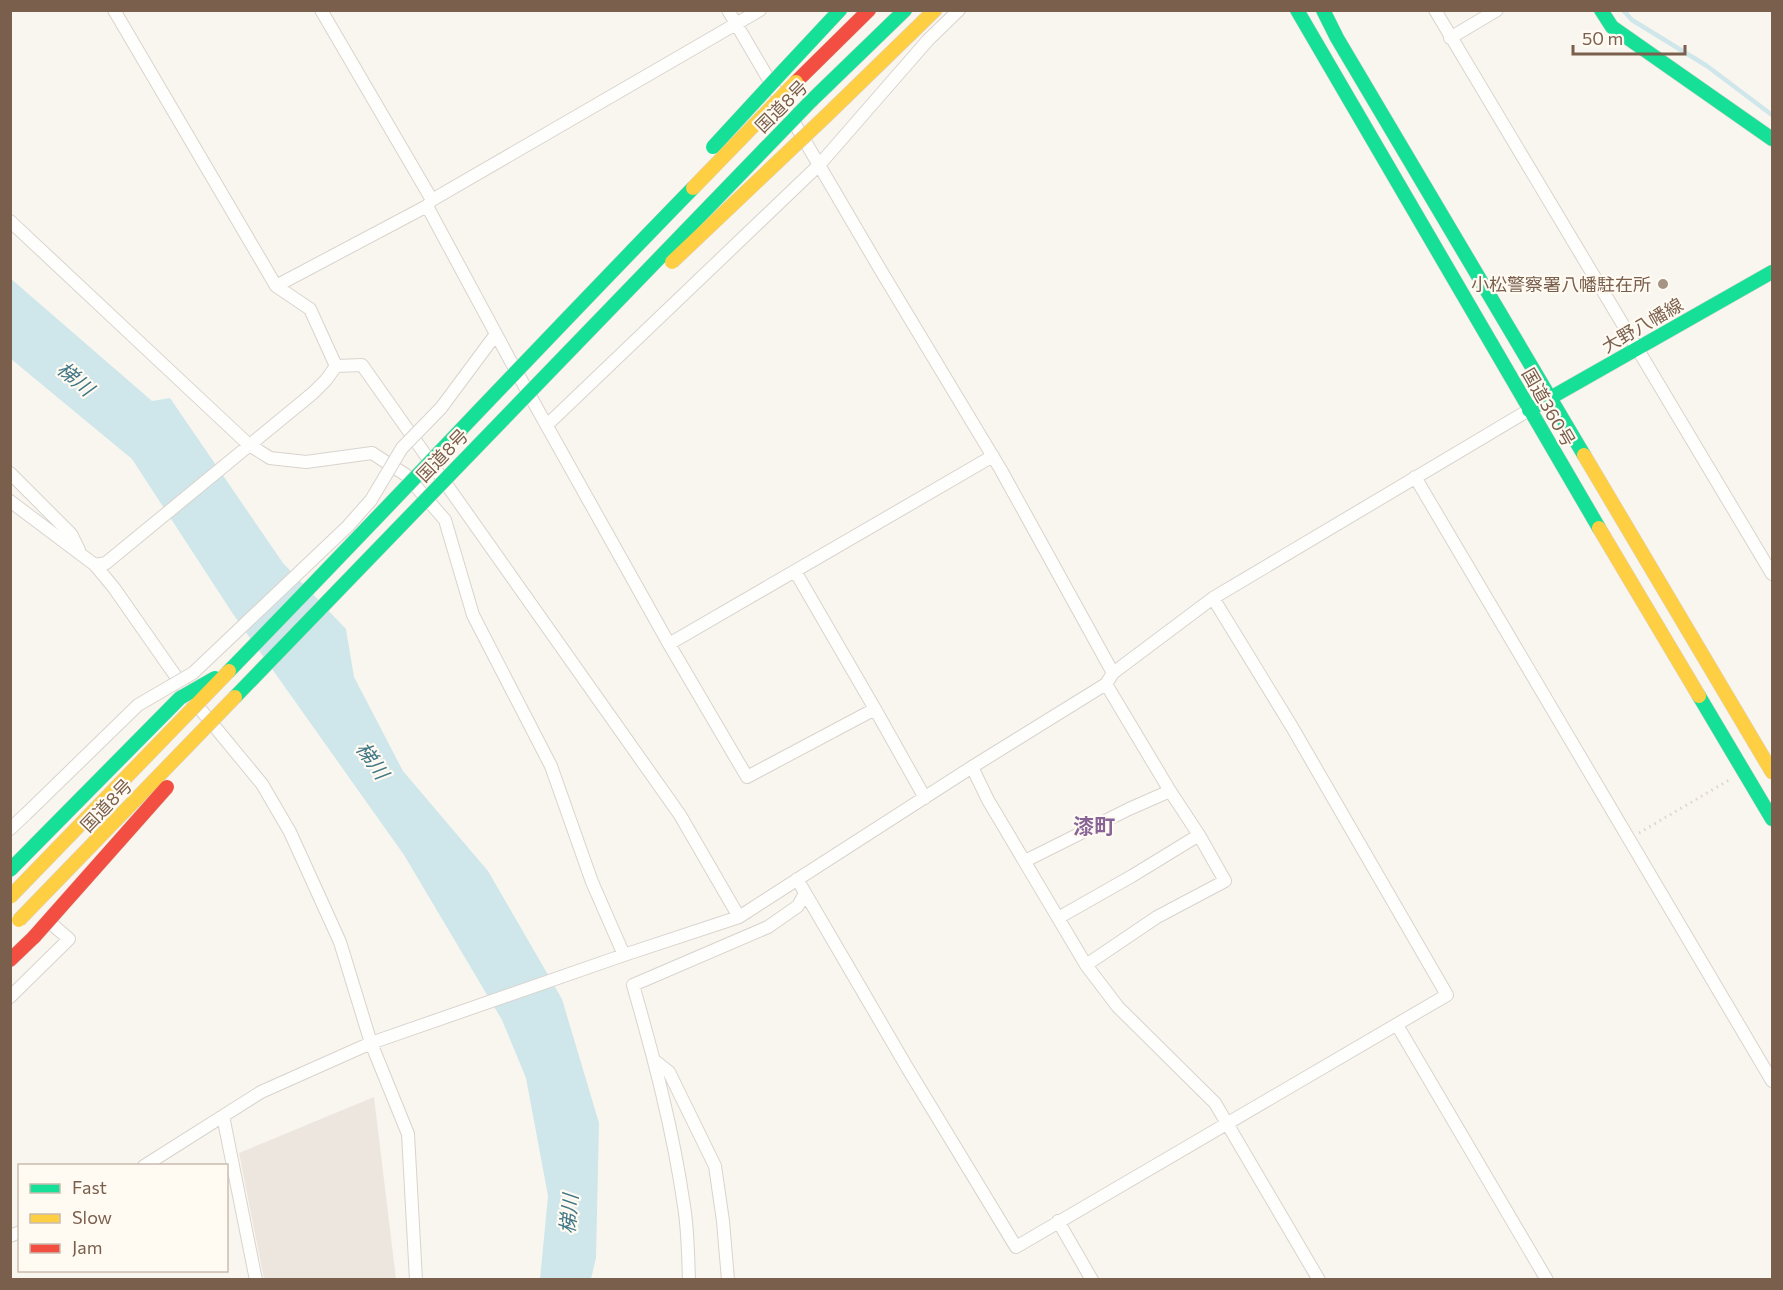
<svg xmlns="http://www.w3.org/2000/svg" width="1783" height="1290" font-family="Commissioner,'Noto Sans JP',sans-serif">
  <rect width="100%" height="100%" fill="#f9f6ef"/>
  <path fill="#ede6df" d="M374,1097L396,1279H264L239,1153Z"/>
  <path fill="#cfe7ea" d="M10,278L152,401L170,398L283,563L346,629L354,677L403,771L488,871L562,999L599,1123L596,1258L591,1279H540L548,1196L526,1078L502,1020L404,855L233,614L132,459L11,359Z"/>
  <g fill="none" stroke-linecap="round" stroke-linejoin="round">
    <path stroke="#cfe7ea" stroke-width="4.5" d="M1623,10L1632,20L1707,66L1772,115"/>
    <defs>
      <path id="street" d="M114,10L276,286L310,309L336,366
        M321,10L432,200
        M728,10L880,269L1001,470L1113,673
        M1435,10L1772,574
        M1450,38L1497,10
        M427,206L510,360L669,644L747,777L875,709L925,798
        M10,221L248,444L270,458L306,462L372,453L406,475L445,520L473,615L551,766L592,882L624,955
        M276,286L427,206L432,200L760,10
        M336,366L362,365L680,815L739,917
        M441,408L496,334
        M547,425L820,164L928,40L959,10
        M10,473L71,534L79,550
        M1415,477L1772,1081
        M10,501L95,565L114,588L191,698L262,784L290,832L340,942L371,1043L408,1134L416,1280
        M95,565L106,563L313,393L326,380L336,366
        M795,571L875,709
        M669,644L993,456
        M972,767L988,800L1086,965L1118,1007L1215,1103L1319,1280
        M10,829L26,814
        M1025,861L1129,809L1170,791
        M797,879L908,1069L1016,1247L1447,995L1292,727L1213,598
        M1058,918L1132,876L1199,835
        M1086,965L1157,917L1225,881L1199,835L1170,791L1106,684
        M10,997L69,939L54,926
        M1397,1025L1547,1280
        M655,1061L669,1072L715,1166L723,1221L728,1280
        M223,1116L256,1280
        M144,1166L261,1092L371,1043L624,955L739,917L972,767L1106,684L1113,673L1213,598L1529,410
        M1058,1221L1092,1280
        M10,1236L20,1232
        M689,1280C688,1255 688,1230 684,1206C673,1130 654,1058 633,985L768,927L798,906L805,893"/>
      <path id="fast" d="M1297,10L1599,528
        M1323,10L1337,38L1584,455
        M1601,10L1612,27L1772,139
        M784,70L840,10
        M811,101L905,10
        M1529,410L1772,272
        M1699,696L1772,819"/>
      <path id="slow" d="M826,116L935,10
        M1584,455L1772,772
        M1599,528L1699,696"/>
      <path id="jam" d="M796,82L869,10
        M10,960L34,937"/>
    </defs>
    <use href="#street" stroke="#d9d3cd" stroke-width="14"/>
    <use href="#fast" stroke="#dad3cd" stroke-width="15"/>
    <use href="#slow" stroke="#dad3cd" stroke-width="15"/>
    <use href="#jam" stroke="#dad3cd" stroke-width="15"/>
    <path stroke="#dcd6cf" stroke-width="3" stroke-dasharray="1.5 4.5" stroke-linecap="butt" d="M1639,833L1729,780"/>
    <use href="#street" stroke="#fefefd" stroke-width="12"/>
    <use href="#fast" stroke="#16e098" stroke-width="14"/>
    <use href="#slow" stroke="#ffcf43" stroke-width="14"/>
    <use href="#jam" stroke="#f24e42" stroke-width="14"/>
    <defs>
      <path id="street-bridge" d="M26,814L138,705L193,673L348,526L371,500L402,448L441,408"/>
      <path id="fast-bridge" d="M713,147L784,70
        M229,671C385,511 537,348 693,188
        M235,697L811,101
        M10,870L180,698L215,678"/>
      <path id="slow-bridge" d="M693,188L796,82
        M672,262L826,116
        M10,897L229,671
        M19,920L235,697"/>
      <path id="jam-bridge" d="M34,937L167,787"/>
    </defs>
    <use href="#street-bridge" stroke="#d9d3cd" stroke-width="14" stroke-linecap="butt"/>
    <use href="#fast-bridge" stroke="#dad2cb" stroke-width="15" stroke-linecap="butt"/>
    <use href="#slow-bridge" stroke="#dad2cb" stroke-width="15" stroke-linecap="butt"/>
    <use href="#jam-bridge" stroke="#dad2cb" stroke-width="15" stroke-linecap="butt"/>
    <use href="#street-bridge" stroke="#fefefd" stroke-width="12"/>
    <use href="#fast-bridge" stroke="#16e098" stroke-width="14"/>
    <use href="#slow-bridge" stroke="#ffcf43" stroke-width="14"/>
    <use href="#jam-bridge" stroke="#f24e42" stroke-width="14"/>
  </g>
  <circle fill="#a69485" stroke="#fffaf2" stroke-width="2" cx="1663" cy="284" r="6"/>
  <g text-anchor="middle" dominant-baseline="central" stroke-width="4.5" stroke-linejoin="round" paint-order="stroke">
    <g font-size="18" fill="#7a5f4c" stroke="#fffaf2">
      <text transform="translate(781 106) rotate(-45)">国道8号</text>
      <text transform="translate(1642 325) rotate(-30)">大野八幡線</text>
      <text transform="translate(1549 407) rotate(60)">国道360号</text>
      <text transform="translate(442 455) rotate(-46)">国道8号</text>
      <text transform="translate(106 805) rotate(-46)">国道8号</text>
    </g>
    <g font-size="18" fill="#7a5f4c" stroke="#fffaf2" text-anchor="end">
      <text x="1651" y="284">小松警察署八幡駐在所</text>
    </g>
    <g font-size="20" font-style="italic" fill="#417786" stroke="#fffaf2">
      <text transform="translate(76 378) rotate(40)">梯川</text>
      <text transform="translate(373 760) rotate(55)">梯川</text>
      <text transform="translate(568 1214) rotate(-85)">梯川</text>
    </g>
    <g font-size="21" font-weight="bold" fill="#876495" stroke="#fffaf2">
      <text x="1094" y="825">漆町</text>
    </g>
  </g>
  <rect width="1783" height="1290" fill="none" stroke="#7a5f4c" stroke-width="24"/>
  <rect x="18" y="1164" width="210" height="108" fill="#fffaf2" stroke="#cabcb0" stroke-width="1.5"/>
  <rect x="30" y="1184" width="30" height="9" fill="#16e098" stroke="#cabcb0" stroke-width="1.5"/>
  <text x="72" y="1194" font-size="18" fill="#7a5f4c">Fast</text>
  <rect x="30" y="1214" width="30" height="9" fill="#ffcf43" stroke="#cabcb0" stroke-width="1.5"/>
  <text x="72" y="1224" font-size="18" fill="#7a5f4c">Slow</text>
  <rect x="30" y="1244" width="30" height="9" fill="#f24e42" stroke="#cabcb0" stroke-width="1.5"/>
  <text x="72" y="1254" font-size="18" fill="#7a5f4c">Jam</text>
  <path d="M1573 45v9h112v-9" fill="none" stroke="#7a5f4c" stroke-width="3"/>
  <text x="1582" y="45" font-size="18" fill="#7a5f4c" stroke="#fffaf2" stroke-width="4.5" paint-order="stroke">50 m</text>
</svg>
